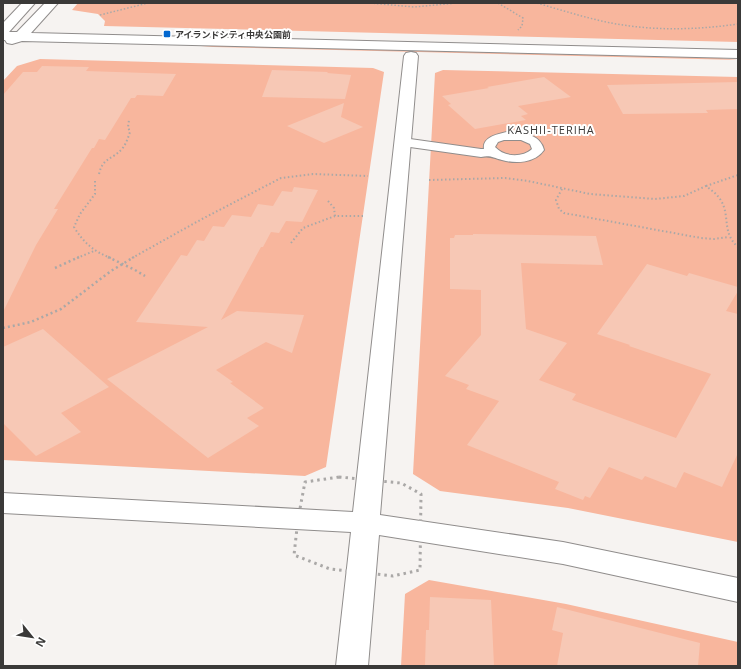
<svg xmlns="http://www.w3.org/2000/svg" width="741" height="669" font-family="'Open Sans','Noto Sans JP',sans-serif">
  <rect width="100%" height="100%" fill="#f6f3f1"/>
  <path fill="#f8b69d" d="M78,3H738V42L104,26L105,21L98,14L72,10Z
    M164,43L691,55L738,60L213,47Z
    M40,59L373,68L384,72L326,467L305,476L3,460V81L17,66Z
    M443,70L738,77V542L568,508L440,491L413,474L435,73Z
    M429,580L566,604L738,642V666H401L405,594Z"/>
  <path fill="#f7c8b5" d="M42,66L89,67L86,71L176,74L163,96L137,95L135,98H131L105,140L99,139L94,148H92L54,209H58L36,245L3,312V95L23,72H37Z
    M272,70L328,72L327,73L351,75L345,99L262,97Z
    M544,77L571,97L518,106L528,114L521,116L526,120L475,129L448,105L451,104L442,96L489,88L487,87Z
    M738,82V109L706,110L708,113L623,114L607,85Z
    M344,103L341,117L363,127L324,143L287,126Z
    M294,187L318,190L302,222L286,221L279,233L271,232L263,247H261L221,320L237,311L304,315L292,353L266,342L216,370L233,382L230,383L264,408L247,418L259,426L208,458L107,379L208,327L136,322L181,255L187,256L197,240L204,241L213,226L224,227L232,215L251,217L258,204L273,206L282,191L292,192Z
    M473,234L596,236L603,265L521,263L526,329L567,343L539,380L576,394L572,400L676,438L711,374L629,346L630,345L597,334L647,264L687,276L689,273L738,287V291L726,311L738,314V453L722,487L684,472L676,488L645,476L642,480L609,467L590,498L585,496L583,500L555,489L559,482L467,445L499,401L466,389L469,385L445,376L481,335V290L450,289V238H454L455,235H473Z
    M43,329L109,387L61,413L81,432L36,456L3,423V347Z
    M430,597L491,600L494,666H425L426,630H429Z
    M557,607L700,643L698,666H557L563,633L552,630Z"/>
  <g fill="none" stroke-linecap="round" stroke-linejoin="round">
    <defs>
      <path id="service" d="M507,132C521,133 540,133 544,150C535,163 516,164 502,160C493,158 491,155 481,157L403,146L399,145L397,142L399,139L403,138L481,149H484C482,137 498,134 507,132ZM504,140H521L530,144L532,149C522,158 504,157 495,147L498,142Z"/>
      <path id="tertiary" d="M22,3H35L9,32H17L45,3H58L31,33L738,50V58L22,41L12,44L7,43L5,40H3V23Z
        M411,52L416,53L418,56L380,515L563,542L738,578V602L563,564L379,535L368,666H336L351,532L3,513V493L353,512L404,56L406,53Z"/>
    </defs>
    <use href="#service" stroke="#908d8c" stroke-width="2"/>
    <use href="#tertiary" stroke="#908d8c" stroke-width="2"/>
    <path stroke="#aaa8a7" stroke-width="1.5" stroke-dasharray="1.5 2" stroke-linecap="butt" d="M370,3L414,7L457,3
      M498,3L523,18L522,26L518,30
      M537,3C561,10 586,18 611,23C653,31 696,30 738,24
      M100,15L148,3"/>
    <path stroke="#aaa8a7" stroke-width="2" stroke-dasharray="1.5 2.5" stroke-linecap="butt" d="M99,174C103,157 112,160 122,149C126,144 128,138 130,132L128,127L129,120
      M429,180L505,178L528,181L590,194L655,199L684,196L706,186C711,190 716,193 720,199C731,215 721,232 738,247
      M95,181V194L80,214L74,227C83,242 94,252 111,258
      M706,186L738,175
      M562,189L556,200L559,209L564,213L701,238L714,239L728,237
      M328,201L334,208L335,216
      M291,243L303,228L335,216H363
      M77,258L94,251
      M132,258L202,219L281,178L313,174L368,176"/>
    <path stroke="#aaa8a7" stroke-width="2.5" stroke-dasharray="2 3" stroke-linecap="butt" d="M108,257L135,270L145,276
      M55,268L79,257
      M3,328L31,322L61,309L111,271L134,257"/>
    <path stroke="#aaa8a7" stroke-width="3" stroke-dasharray="2.5 4" stroke-linecap="butt" d="M339,477L401,483L421,494L420,570L393,576L330,569L294,555L298,519L305,482Z"/>
    <use href="#service" fill="#fff" fill-rule="evenodd"/>
    <use href="#tertiary" fill="#fff" fill-rule="evenodd"/>
  </g>
  <rect fill="#0367cf" stroke="#fff" stroke-width="1.5" x="163" y="30" width="8" height="8" rx="2"/>
  <g text-anchor="middle" dominant-baseline="central" stroke-width="4" stroke-linejoin="round" paint-order="stroke">
    <g font-size="9" font-weight="bold" fill="#3a3938" stroke="#fff" text-anchor="start">
      <text x="175" y="34">アイランドシティ中央公園前</text>
    </g>
    <g font-size="11" letter-spacing="1" fill="#3a3938" stroke="#fff">
      <text x="551" y="129">KASHII-TERIHA</text>
    </g>
  </g>
  <rect width="741" height="669" fill="none" stroke="#3a3938" stroke-width="8"/>
  <g transform="translate(32 637) rotate(120)" stroke="#ffffff" stroke-width="3" paint-order="stroke">
  <path d="M0-3L7 15L0 10L-7 15Z" fill="#3a3938"/>
  <text y="-6" font-size="11" font-weight="bold" text-anchor="middle" fill="#3a3938">N</text>
  </g>
</svg>
